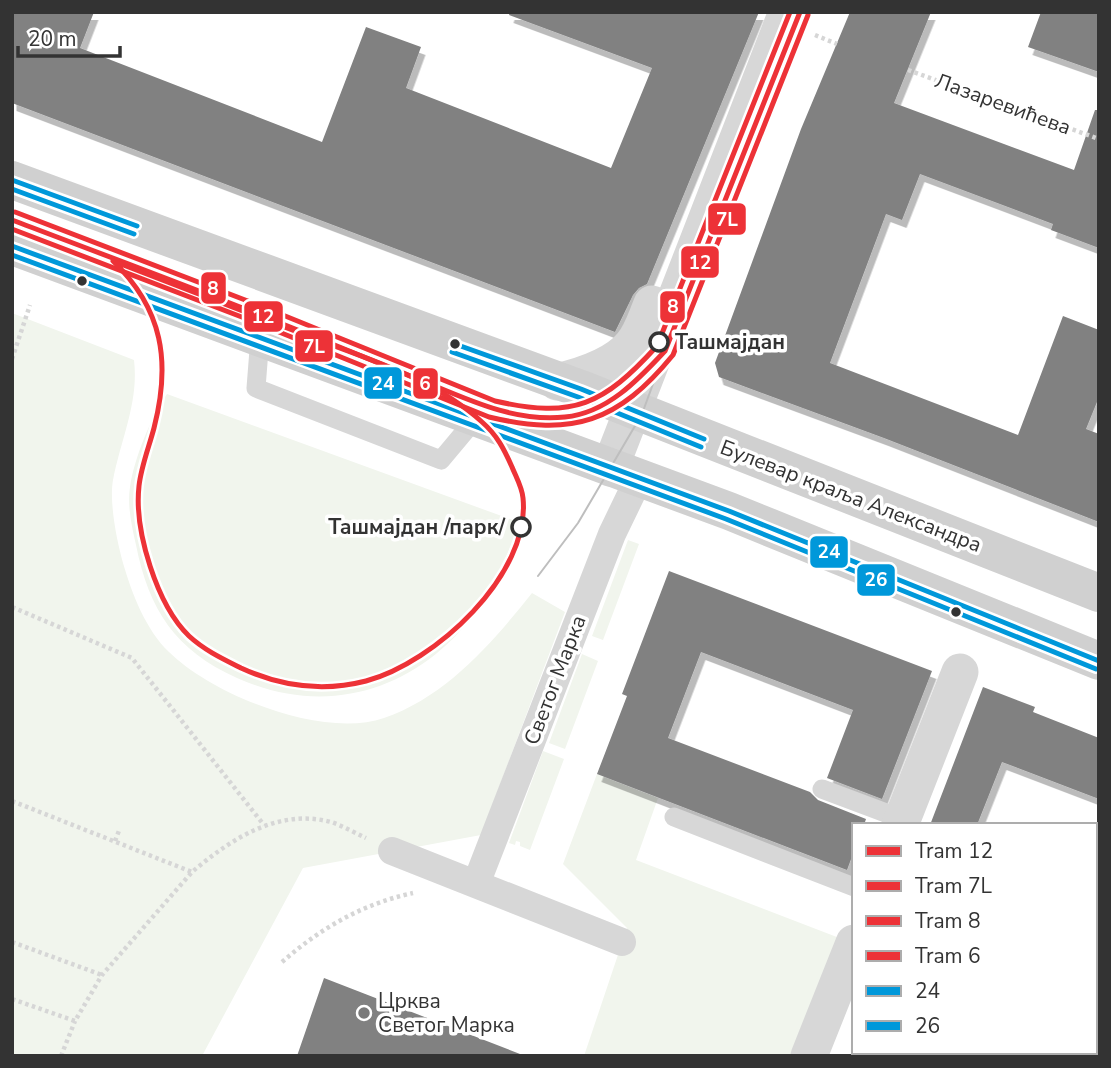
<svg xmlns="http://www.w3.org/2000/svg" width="1111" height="1068" font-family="'Nunito Sans',sans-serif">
  <defs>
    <filter id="shadow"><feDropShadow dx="4.5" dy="8" stdDeviation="0" flood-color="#0004"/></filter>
  </defs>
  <rect width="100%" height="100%" fill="#fff"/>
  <path fill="#f1f5ed" d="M12,313L134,360C139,402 121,439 113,480C109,503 117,541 123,563C132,594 146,630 169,652C214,696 323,739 384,718C447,696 492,643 532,593L565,612L481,835L303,868L202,1056H12Z
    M167,394L518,522C485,650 366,736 237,678C175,650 149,610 136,545C132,527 127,506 130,487C134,459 151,417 167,394Z
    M628,540L639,544L603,640L592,636Z
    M582,654L598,661L565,749L549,743Z
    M543,751L564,759L530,850L520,846V842L516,841L515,845L509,843Z
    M597,774L658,798L636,860L842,939L797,1056H584L627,928L563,864Z"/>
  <path fill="#818181" filter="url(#shadow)" d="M12,12H94L80,48L322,142L366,27L421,47L406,88L611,168L652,68L509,15L510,12H759L647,284L639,288L633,295L615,332L12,103Z
    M850,12H931L894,103L1074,170L1095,110H1099V248L1051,230L1053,224L920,174L902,220L886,214L830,363L1018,435L1063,316L1099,330V397L1086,429L1099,434V522L884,438L719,377L715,363L801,129Z
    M1041,12H1099V72L1028,47Z
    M669,571L932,671L882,799L827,778L853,710L701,652L668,738L810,792L818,800L866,819L864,825H854V851L847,870L597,774L627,696L622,694Z
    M983,687L1035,707L1033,712L1099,738V799L1002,762L977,825H930Z
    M324,978L520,1054V1056H297Z"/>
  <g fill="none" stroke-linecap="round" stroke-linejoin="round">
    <path stroke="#d6d6d6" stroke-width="4.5" stroke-dasharray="3.5 3.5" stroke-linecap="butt" d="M815,35L837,44
      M908,70L1099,139
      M12,359L30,305
      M12,607L132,658L264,825
      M12,801L192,872
      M115,841L120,828
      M12,942L102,975
      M282,962C321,928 362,904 413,893
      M12,999L75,1021L102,975L192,872C231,839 278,808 331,822C343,826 355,833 366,838
      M61,1056L75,1021"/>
    <path stroke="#d7d7d7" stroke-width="19" d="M260,337L256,388L441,460L477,417
      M822,789L902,819
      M674,817L854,887"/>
    <path stroke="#d7d7d7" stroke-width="28" d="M392,851L622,942
      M476,884L612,534L639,478"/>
    <path stroke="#d7d7d7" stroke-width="37" d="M557,382C582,376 615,366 632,345C642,333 646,318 652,304
      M610,468L787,12
      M900,825L960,672
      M809,1056L854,943"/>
    <path stroke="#d0d0d0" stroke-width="38" d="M12,180L581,389L1099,593
      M12,246L729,511L1099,661"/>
    <path stroke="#bebebe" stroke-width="2" d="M538,576L578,523L642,414L665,351"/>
    <defs>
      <path id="bus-1" d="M12,180L137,226
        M12,246L729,511L1099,661
        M455,344L581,389L704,439"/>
      <path id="bus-2" d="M12,189L134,234
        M12,255L726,519L1096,669
        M452,352L578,397L701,447"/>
    </defs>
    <use href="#bus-1" stroke="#fff" stroke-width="10"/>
    <use href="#bus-2" stroke="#fff" stroke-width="10"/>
    <use href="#bus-1" stroke="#0098da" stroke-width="5"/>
    <use href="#bus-2" stroke="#0098da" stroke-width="5"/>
    <defs>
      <path id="tram-1" d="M12,220C102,254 191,287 280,323C323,340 366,358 408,375C459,395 510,423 565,417C607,413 638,380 665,351L800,12"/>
      <path id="tram-2" d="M12,229L247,319L489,417C573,437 618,422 673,355L808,15"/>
      <path id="tram-3" d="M15,212L253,303L495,401C574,419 603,405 657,346L790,12"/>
      <path id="tram-4" d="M113,261C178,286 243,311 308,336C368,359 433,378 482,422C497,435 504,449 512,467C516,477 522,487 523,498C531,575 434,663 366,681C323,692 280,686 241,668C223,659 204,650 189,636C157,605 134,531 139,486C141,467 149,447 154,428C171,362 163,309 113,261Z"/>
    </defs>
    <use href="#tram-1" stroke="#fff" stroke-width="10"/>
    <use href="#tram-2" stroke="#fff" stroke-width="10"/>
    <use href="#tram-3" stroke="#fff" stroke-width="10"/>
    <use href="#tram-4" stroke="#fff" stroke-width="10"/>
    <use href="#tram-1" stroke="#ed3237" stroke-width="5"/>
    <use href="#tram-2" stroke="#ed3237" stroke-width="5"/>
    <use href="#tram-3" stroke="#ed3237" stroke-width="5"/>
    <use href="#tram-4" stroke="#ed3237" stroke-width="5"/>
  </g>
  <g fill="#333" stroke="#fff" stroke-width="2.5">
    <circle cx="82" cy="281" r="6"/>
    <circle cx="455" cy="344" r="6"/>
    <circle cx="956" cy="612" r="6"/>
  </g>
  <g fill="#fff" stroke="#333" stroke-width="3.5">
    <circle cx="659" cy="342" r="9"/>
    <circle cx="521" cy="527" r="9"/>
  </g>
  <circle fill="#7a7a7a" stroke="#fff" stroke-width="2.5" cx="364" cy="1013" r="7"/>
  <g text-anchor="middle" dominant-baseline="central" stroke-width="7" stroke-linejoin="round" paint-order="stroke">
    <g font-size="21" fill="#333" stroke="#fff">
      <text transform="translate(1003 104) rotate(20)">Лазаревићева</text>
      <text transform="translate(851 496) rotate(21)">Булевар краља Александра</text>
      <text transform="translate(555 680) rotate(-69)">Светог Марка</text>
    </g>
    <g font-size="21" font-weight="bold" fill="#333" stroke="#fff" text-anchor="start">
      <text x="675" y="342">Ташмајдан</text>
      <text x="505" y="527" text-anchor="end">Ташмајдан /парк/</text>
    </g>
    <g font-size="21" fill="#333" stroke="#fff" text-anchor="start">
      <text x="378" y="1001">Црква<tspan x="378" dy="24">Светог Марка</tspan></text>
    </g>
  </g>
  <g stroke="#fff" stroke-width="2.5">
    <rect x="707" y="202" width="40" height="34" rx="7" fill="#ed3237"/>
    <rect x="680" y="245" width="40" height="34" rx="7" fill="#ed3237"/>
    <rect x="200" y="271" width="27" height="34" rx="7" fill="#ed3237"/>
    <rect x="659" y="290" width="27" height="34" rx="7" fill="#ed3237"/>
    <rect x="243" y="300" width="41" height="33" rx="7" fill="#ed3237"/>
    <rect x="294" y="329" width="40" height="34" rx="7" fill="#ed3237"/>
    <rect x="363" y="366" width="40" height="34" rx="7" fill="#0098da"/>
    <rect x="412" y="367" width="27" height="33" rx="7" fill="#ed3237"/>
    <rect x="809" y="535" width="40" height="34" rx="7" fill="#0098da"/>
    <rect x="856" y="563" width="40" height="34" rx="7" fill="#0098da"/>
  </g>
  <g font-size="19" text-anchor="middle" font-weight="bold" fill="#fff">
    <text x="727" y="226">7L</text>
    <text x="700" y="269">12</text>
    <text x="213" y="295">8</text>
    <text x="673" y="313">8</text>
    <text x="263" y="323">12</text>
    <text x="314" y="353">7L</text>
    <text x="383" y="390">24</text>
    <text x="425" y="390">6</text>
    <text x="829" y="558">24</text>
    <text x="876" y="586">26</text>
  </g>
  <rect width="1111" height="1068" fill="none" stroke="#333333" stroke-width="28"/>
  <rect x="852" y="823" width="245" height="231" fill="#ffffff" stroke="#adadad" stroke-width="2"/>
  <rect x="866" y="846" width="35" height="10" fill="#ed3237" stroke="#adadad" stroke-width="2"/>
  <text x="915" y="858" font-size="21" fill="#333333">Tram 12</text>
  <rect x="866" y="881" width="35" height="10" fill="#ed3237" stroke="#adadad" stroke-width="2"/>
  <text x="915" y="893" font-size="21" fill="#333333">Tram 7L</text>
  <rect x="866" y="916" width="35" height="10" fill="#ed3237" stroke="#adadad" stroke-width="2"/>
  <text x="915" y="928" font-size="21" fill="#333333">Tram 8</text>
  <rect x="866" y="951" width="35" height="10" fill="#ed3237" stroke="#adadad" stroke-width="2"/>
  <text x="915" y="963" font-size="21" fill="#333333">Tram 6</text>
  <rect x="866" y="986" width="35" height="10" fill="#0098da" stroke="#adadad" stroke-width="2"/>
  <text x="915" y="998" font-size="21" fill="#333333">24</text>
  <rect x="866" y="1021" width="35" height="10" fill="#0098da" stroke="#adadad" stroke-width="2"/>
  <text x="915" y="1033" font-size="21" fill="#333333">26</text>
  <path d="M18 46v10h102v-10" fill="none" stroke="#333333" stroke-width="3.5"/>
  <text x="28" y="46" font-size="21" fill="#333333" stroke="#ffffff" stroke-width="5" paint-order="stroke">20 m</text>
</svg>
